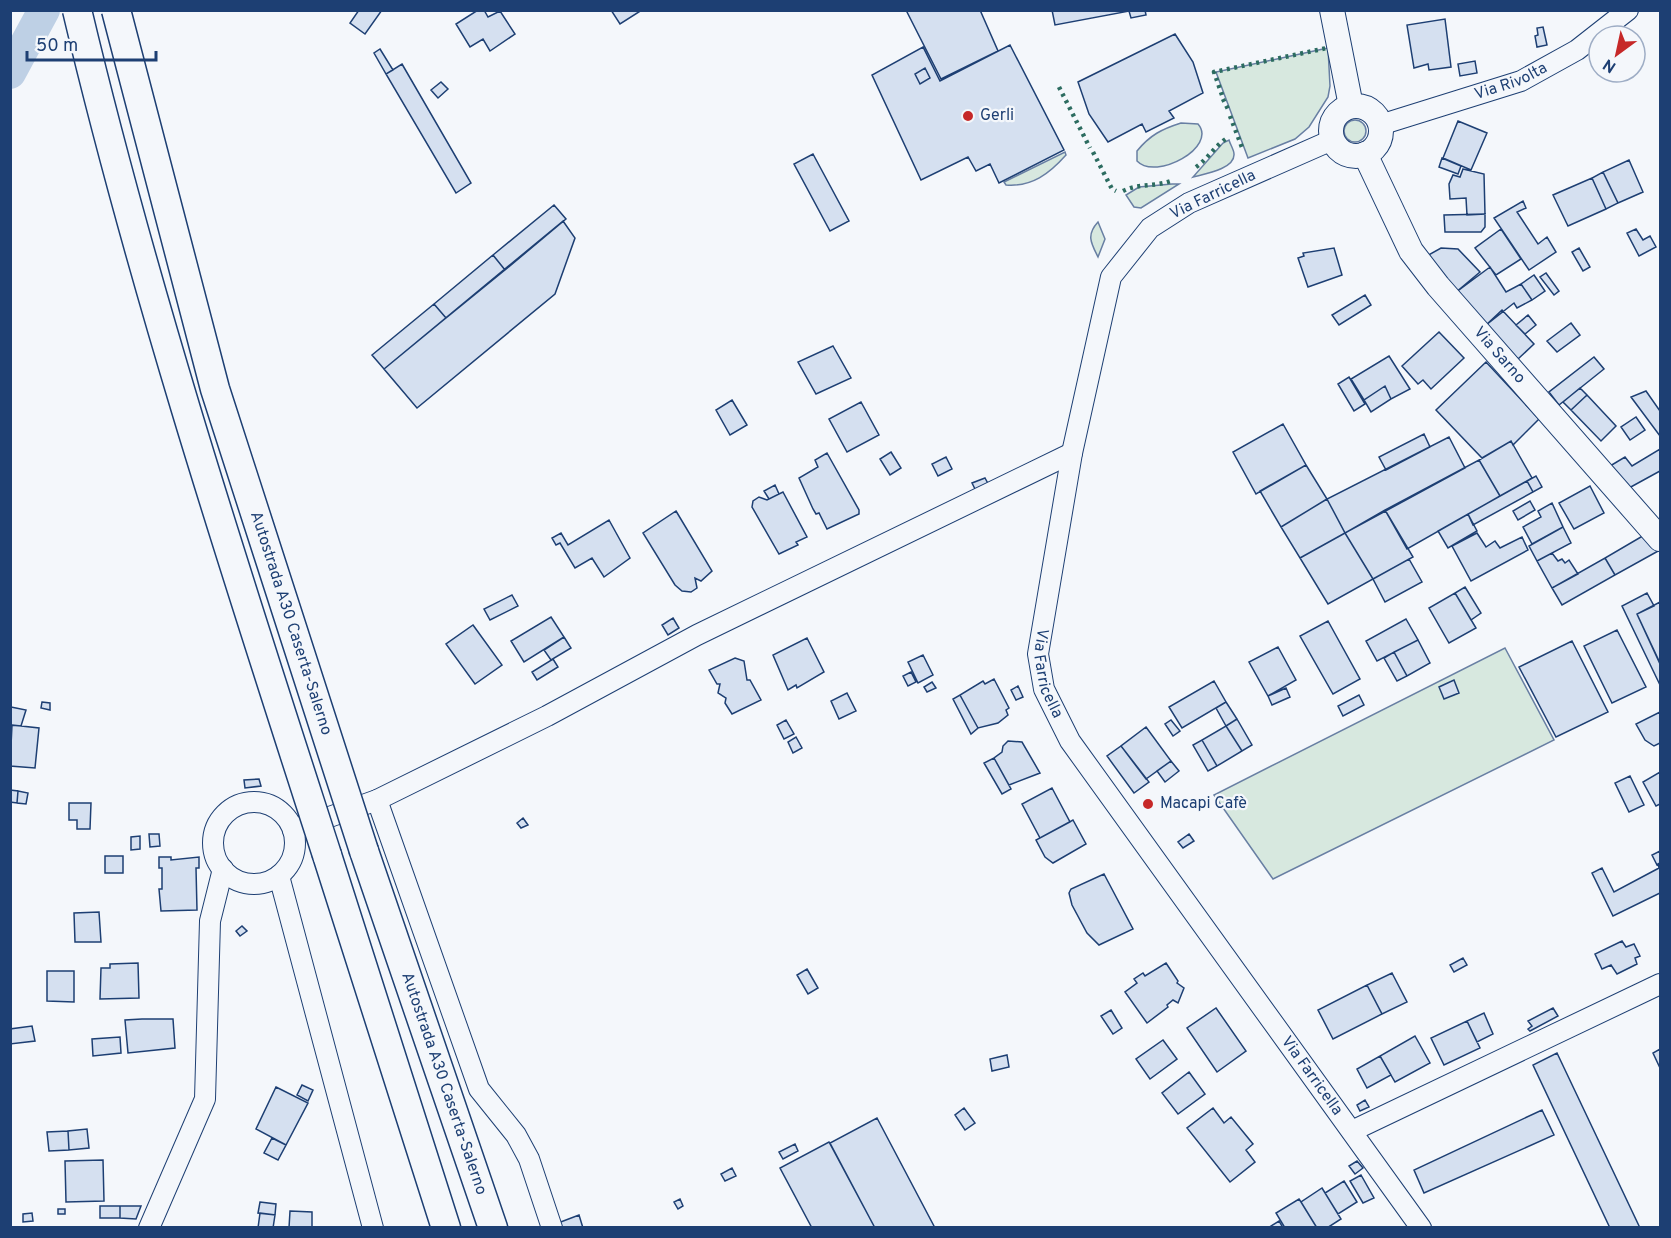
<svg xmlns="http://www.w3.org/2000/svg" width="1671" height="1238" font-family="Overpass,sans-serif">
  <rect width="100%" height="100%" fill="#f4f7fb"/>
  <path fill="#d7e8df" stroke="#687fa3" stroke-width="1.5" d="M1328,48L1330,86L1328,97L1309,127L1295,139L1248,158L1216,72Z
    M1344 131a11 11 0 1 1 22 0a11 11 0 1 1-22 0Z
    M1181,123L1198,124C1218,147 1156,181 1137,161V151C1150,135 1162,129 1181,123Z
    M1229,140C1230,144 1234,150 1234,154C1235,169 1204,174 1193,177L1223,143Z
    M1065,152L1066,155C1049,174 1032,187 1006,185L1004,182Z
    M1172,184H1179L1141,208L1134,207L1126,195L1139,187Z
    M1098,222L1105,239L1098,257C1091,243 1086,235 1098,222Z
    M1505,648L1554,740L1273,879L1214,795Z"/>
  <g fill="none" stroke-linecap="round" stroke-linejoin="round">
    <path stroke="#bed0e5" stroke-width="32" d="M10,73L44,10"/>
  </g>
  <path fill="#d5e0f0" stroke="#1d3f73" stroke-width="1.5" d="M359,10H382L365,34L350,23Z
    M478,10H484L488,17L500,11L515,34L490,51L483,39L470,47L456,24Z
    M611,10H642L620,24Z
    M906,10H980L998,51L941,79Z
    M1052,10H1145L1146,15L1131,18L1129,11L1055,25Z
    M1445,19L1451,67L1429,70L1428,64L1414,68L1407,25Z
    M1543,27L1547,45L1537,47L1535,36L1538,35L1537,28Z
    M1175,34L1193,62L1203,93L1169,111L1174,118L1146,132L1142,124L1108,142L1089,114L1078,82Z
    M1010,45L1064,150L999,183L990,164L976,171L968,157L921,180L872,75L923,47L940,81Z
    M380,49L393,70L386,74L374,53Z
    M1475,61L1477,73L1460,76L1458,64Z
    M402,64L471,183L456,193L386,74Z
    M925,68L930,78L920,84L915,74Z
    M441,82L448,89L438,98L431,90Z
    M1458,121L1487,133L1471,170L1443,158Z
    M813,154L849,221L830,231L794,164Z
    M1442,158L1461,166L1458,174L1439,167Z
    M1629,160L1643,192L1618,203L1603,172Z
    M1463,169L1484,174L1485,214L1467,215L1466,198L1450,199L1449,184L1453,175L1460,177Z
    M1603,172L1618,203L1606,209L1592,178Z
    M1592,178L1606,209L1568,226L1553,195Z
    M1523,201L1526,208L1517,212L1538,244L1547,237L1556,252L1529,270L1494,218Z
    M554,205L566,219L505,270L493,255Z
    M1485,214V227L1481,232H1445L1444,215Z
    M563,221L575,238L555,294L417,408L384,369Z
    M1501,229L1521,259L1496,275L1475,248Z
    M1636,229L1643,240L1650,236L1656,247L1639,256L1627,233Z
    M1334,248L1342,275L1308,287L1298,258L1304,256L1303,253Z
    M1441,248L1458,249L1480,272L1455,293L1425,257Z
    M1579,248L1590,267L1583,271L1572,252Z
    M493,255L505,270L446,318L434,304Z
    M1490,267L1506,292L1521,284L1532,300L1517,308L1514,303L1486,325L1455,293Z
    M1546,273L1559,291L1554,295L1540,277Z
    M1534,275L1545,291L1532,300L1521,284Z
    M1365,295L1371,305L1339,325L1332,315Z
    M434,304L446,318L384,369L372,355Z
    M1502,310L1534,344L1518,359L1486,325Z
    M1528,315L1536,325L1525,334L1516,325Z
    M1571,323L1580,335L1557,352L1547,341Z
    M1439,332L1464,358L1431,389L1423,380L1418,384L1402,366Z
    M833,346L851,378L816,394L798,362Z
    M1389,356L1410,389L1391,399L1385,386L1364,400L1351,379Z
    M1594,357L1604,369L1559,405L1549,392Z
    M1486,362L1539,419L1513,445L1511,441L1482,458L1436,410Z
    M1349,377L1365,404L1354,411L1338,384Z
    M1385,386L1391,399L1371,412L1364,400Z
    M1580,388L1587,395L1571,410L1563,402Z
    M1646,391L1660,411V436L1631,397Z
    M1587,395L1616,426L1601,441L1571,410Z
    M732,400L747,425L730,435L716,410Z
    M861,402L879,435L847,452L829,419Z
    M1636,417L1645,430L1630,440L1621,427Z
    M1283,424L1306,465L1256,494L1233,452Z
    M1424,434L1430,447L1386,470L1379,457Z
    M1449,437L1465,468L1345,533L1327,499Z
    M1511,441L1532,478L1500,496L1479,460Z
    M1660,449V471L1629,488L1610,466L1625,457L1632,466Z
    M891,452L901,468L890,475L880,459Z
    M827,453L859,510V514L827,529L819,513L816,514L813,509L799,478L818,467L815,460Z
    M946,457L952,469L938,476L932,464Z
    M1479,460L1500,496L1407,549L1385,510Z
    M1306,465L1327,499L1281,527L1260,491Z
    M1536,476L1542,487L1533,492L1527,481Z
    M985,478L991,489L978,495L972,483Z
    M1527,481L1533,492L1473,525L1468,514Z
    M775,485L779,494L769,499L764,491Z
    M1590,486L1604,513L1574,529L1559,503Z
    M783,492L807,537L796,542L798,545L779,554L752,507L753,501L759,497L767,500Z
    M1327,499L1345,533L1300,558L1281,527Z
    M1530,501L1535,510L1518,520L1513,511Z
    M1552,503L1563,527L1532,544L1523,527L1541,517L1538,511Z
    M1385,510L1413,557L1373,579L1345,533Z
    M676,511L712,571L701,581L695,578L697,588L691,592L682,591L675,585L643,533Z
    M1468,514L1477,531L1448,548L1438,531Z
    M609,520L630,558L604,577L592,558L575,568L560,543L556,545L552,538L561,533L568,545Z
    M1563,527L1571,543L1537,561L1529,546Z
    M1345,533L1373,579L1328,604L1300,558Z
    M1477,533L1486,547L1495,541L1500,548L1522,537L1528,550L1471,581L1452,546Z
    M1646,534L1660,550L1615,575L1605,558Z
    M1552,553L1558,561L1562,559L1565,563L1569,560L1578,574L1552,588L1537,561Z
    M1605,558L1615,575L1562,605L1552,588Z
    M1409,559L1422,582L1385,602L1373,579Z
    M1465,587L1481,613L1471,620L1455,593Z
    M1455,593L1476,628L1449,643L1429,608Z
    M1647,593L1654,606L1637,614L1660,664V685L1622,606Z
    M512,595L518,606L490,620L484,609Z
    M1660,602V663L1637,614Z
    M551,617L564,637L524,662L511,641Z
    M673,618L679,628L668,635L662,625Z
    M1406,619L1418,640L1377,661L1366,641Z
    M1328,621L1360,679L1333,694L1300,636Z
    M473,625L502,665L475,684L446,644Z
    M1617,630L1646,687L1612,703L1584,646Z
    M564,637L571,648L551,660L544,650Z
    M807,638L824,672L797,688L796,685L788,690L773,655Z
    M1418,640L1430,663L1407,676L1394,652Z
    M1572,641L1608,712L1556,737L1519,667Z
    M1278,647L1296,680L1268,696L1249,662Z
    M1394,652L1407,676L1397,681L1384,658Z
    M923,655L933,675L918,683L908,662Z
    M735,658L744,661L747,680H750L761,700L732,714L725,703L726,698L718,693L720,684H717L709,670Z
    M553,659L558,667L537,680L532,672Z
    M911,672L916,682L908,686L903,676Z
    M994,679L1009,708L1006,710L1008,715L998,723L978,728L960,695L983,681L985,684Z
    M1454,680L1459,693L1444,699L1439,687Z
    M1214,681L1226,702L1182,728L1169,707Z
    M932,682L936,688L927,692L924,687Z
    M1018,686L1023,697L1016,700L1011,690Z
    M1286,688L1290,697L1272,705L1268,696Z
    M847,693L856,711L839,719L831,701Z
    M960,695L978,728L971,734L953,699Z
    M1359,695L1364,705L1343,716L1338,706Z
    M42,702L50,703V710L41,708Z
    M1226,702L1237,719L1226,726L1216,708Z
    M11,707L26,710L21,726L10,725Z
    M1660,712V743L1654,746L1645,740L1636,724Z
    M1237,719L1252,745L1242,751L1226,726Z
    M786,720L794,734L784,739L777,725Z
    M1171,720L1180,731L1173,736L1165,724Z
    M12,725L39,728L35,768L10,766Z
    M1226,726L1242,751L1217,766L1202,740Z
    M1146,727L1171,761L1146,779L1121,746Z
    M796,737L802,748L793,753L788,742Z
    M1202,740L1217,766L1208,771L1193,745Z
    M1008,741L1022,742L1040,773L1009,785L994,758L1002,752L1003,746Z
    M1121,746L1149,782L1134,793L1107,756Z
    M994,758L1011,789L1002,794L984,763Z
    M1171,761L1179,771L1165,782L1157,771Z
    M1660,772V804L1656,806L1643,782Z
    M1630,776L1644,805L1629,812L1615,783Z
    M259,779L261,786L245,788L244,780Z
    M1052,788L1070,822L1040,838L1022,804Z
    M10,790L18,791L17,803L10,802Z
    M18,791L28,793L26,804L17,803Z
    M69,803H91L90,829H77V820H69Z
    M523,818L528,825L521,828L517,823Z
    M1073,820L1086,844L1053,863L1045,857L1036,840Z
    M149,834H159L160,846L150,847Z
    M1189,834L1194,841L1183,848L1178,842Z
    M140,836V849L131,850V837Z
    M1660,851V863L1657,865L1652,855Z
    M105,856H123V873H105Z
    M159,857H171V860L199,857V868H196L197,910L161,911L159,889H162V868H159Z
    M1660,863V893L1613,916L1592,873L1602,868L1614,892L1659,868L1658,864Z
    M1104,874L1133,929L1099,945L1087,933L1072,905L1069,893L1071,889Z
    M99,912L101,942H75L74,913Z
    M242,926L247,931L240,936L236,931Z
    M1622,941L1626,947L1634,944L1640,956L1635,958L1637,964L1617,974L1611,965L1602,969L1595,954Z
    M1463,958L1467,965L1454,972L1450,965Z
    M138,963L139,998L100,999L101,968H110V964Z
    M1166,963L1178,981L1177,983L1184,988L1178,1003L1173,1000L1167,1005L1168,1007L1147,1023L1125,992L1137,983L1134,979L1143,973L1145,976Z
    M807,969L818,988L808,994L797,975Z
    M47,971H74V1002L47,1001Z
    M1392,973L1407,1002L1382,1014L1367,985Z
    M1367,985L1382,1014L1333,1039L1318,1010Z
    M1216,1008L1246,1051L1217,1072L1187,1028Z
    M1553,1008L1558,1016L1530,1031L1528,1029L1532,1026L1528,1021Z
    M1111,1010L1122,1028L1113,1034L1101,1016Z
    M1484,1013L1493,1034L1477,1042L1467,1021Z
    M142,1019H173L175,1048L128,1053L125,1020Z
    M1467,1021L1480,1048L1444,1065L1431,1038Z
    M32,1026L35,1041L10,1044V1029Z
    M1415,1036L1430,1063L1395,1082L1380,1056Z
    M120,1037L121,1053L93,1056L92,1039Z
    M1163,1040L1177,1059L1150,1079L1136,1059Z
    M1660,1049V1068L1653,1053Z
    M1557,1053L1640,1228H1610L1533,1065Z
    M1007,1055L1009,1067L992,1071L990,1059Z
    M1380,1056L1391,1075L1367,1088L1357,1069Z
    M1189,1072L1205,1094L1178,1114L1162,1093Z
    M302,1085L313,1090L308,1101L297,1095Z
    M276,1087L308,1103L286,1145L256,1129Z
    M1365,1100L1369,1107L1360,1111L1357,1105Z
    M964,1108L975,1123L965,1130L955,1115Z
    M1213,1108L1224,1123L1231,1117L1253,1144L1246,1150L1255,1162L1230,1182L1187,1128Z
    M1542,1110L1554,1135L1424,1193L1414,1170Z
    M877,1118L935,1228H875L830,1143Z
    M87,1129L89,1148L69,1150L68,1131Z
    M68,1131L69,1150L49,1151L47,1132Z
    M272,1138L286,1145L278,1160L264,1153Z
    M829,1142L875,1228H812L780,1168Z
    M795,1144L798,1151L783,1159L779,1152Z
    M103,1160L104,1201L66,1202L65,1161Z
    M1357,1161L1363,1168L1355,1174L1349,1166Z
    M732,1168L736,1176L725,1181L721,1174Z
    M1361,1175L1374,1198L1363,1203L1350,1181Z
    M1344,1181L1357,1202L1338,1214L1325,1193Z
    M1322,1188L1341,1219L1327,1228H1317L1301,1202Z
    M680,1199L683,1206L678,1209L674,1202Z
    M1299,1199L1301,1202L1317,1228H1285L1276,1213Z
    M260,1202L276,1204L275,1215L258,1213Z
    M100,1206H120V1218H100Z
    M120,1206H141L136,1219L120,1218Z
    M58,1209H65V1214H58Z
    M290,1211L312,1212V1228H289Z
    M32,1213L33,1221L23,1222V1214Z
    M260,1213L275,1215L273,1228H258Z
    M579,1215L583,1228H559L558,1223Z
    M1279,1221L1283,1228H1268Z"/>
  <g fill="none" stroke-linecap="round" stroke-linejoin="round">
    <defs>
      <g id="minor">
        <path id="s1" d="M1380,125L1521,81L1577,50L1628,10"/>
        <path id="s2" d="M1332,140L1189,203L1150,228L1111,277L1072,453L1038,654L1044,689L1070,741L1421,1228"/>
        <path d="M377,800L479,1089L516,1135L529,1159L552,1228"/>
        <circle cx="254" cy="843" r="41"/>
        <path d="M293,830L377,800L547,716L697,635L1072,453"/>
        <path d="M279,876L373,1228"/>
        <path d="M1352,1131L1660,984"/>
        <path d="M149,1228L205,1099L210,921L223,869"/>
      </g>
      <g id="major">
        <path d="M1332,10L1351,106"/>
        <circle cx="1356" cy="131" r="25"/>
        <path id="s3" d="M1365,154L1411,251L1438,286L1660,539"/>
      </g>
      <g id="highway">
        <path id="s4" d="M364,851L493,1228"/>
        <path d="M327,855L446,1228"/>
      </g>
    </defs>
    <use href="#minor" stroke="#1d3f73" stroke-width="22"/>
    <use href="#major" stroke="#1d3f73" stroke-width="26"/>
    <use href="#highway" stroke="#1d3f73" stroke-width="31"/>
    <use href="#minor" stroke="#f4f7fb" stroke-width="20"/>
    <use href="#major" stroke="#f4f7fb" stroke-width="24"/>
    <use href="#highway" stroke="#f4f7fb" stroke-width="28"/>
    <defs>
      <g id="highway-bridge">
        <path d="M77,10C145,296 237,576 327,855"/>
        <path id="s5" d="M116,10L215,389L364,851"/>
      </g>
    </defs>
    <use href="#highway-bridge" stroke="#1d3f73" stroke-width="31" stroke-linecap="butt"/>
    <use href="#highway-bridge" stroke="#f4f7fb" stroke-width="28"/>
    <path stroke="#2c6c60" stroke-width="4.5" stroke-dasharray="3 4.5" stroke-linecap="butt" d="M1059,87L1090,148
      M1222,95L1214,72L1327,48
      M1223,99L1229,111
      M1230,116L1243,150
      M1093,152L1112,189L1116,191
      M1196,167C1209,158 1216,144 1229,137
      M1123,191C1139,183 1154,187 1171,181"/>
  </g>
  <g fill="#c62828" stroke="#f4f7fb" stroke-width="2">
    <circle cx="968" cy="116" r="6"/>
    <circle cx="1148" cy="804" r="6"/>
  </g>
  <g text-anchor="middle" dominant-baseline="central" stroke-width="4.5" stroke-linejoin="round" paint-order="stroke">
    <g font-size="16" fill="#1d3f73" stroke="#f4f7fb">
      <text stroke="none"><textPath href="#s1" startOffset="138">Via Rivolta</textPath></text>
      <text transform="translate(1213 195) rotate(-26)">Via Farricella</text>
      <text stroke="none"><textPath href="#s3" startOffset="244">Via Sarno</textPath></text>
      <text stroke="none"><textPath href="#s5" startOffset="638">Autostrada A30 Caserta-Salerno</textPath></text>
      <text stroke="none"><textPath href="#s2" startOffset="670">Via Farricella</textPath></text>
      <text stroke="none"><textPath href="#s2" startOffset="1156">Via Farricella</textPath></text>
      <text stroke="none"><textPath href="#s4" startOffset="246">Autostrada A30 Caserta-Salerno</textPath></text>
    </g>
    <g font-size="16" fill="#1d3f73" stroke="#f4f7fb" text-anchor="start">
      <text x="980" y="116">Gerli</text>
      <text x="1160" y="804">Macapi Cafè</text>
    </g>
  </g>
  <rect width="1671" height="1238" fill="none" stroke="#1d3f73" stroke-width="24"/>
  <g transform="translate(1617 54) rotate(213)"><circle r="28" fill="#f4f7fb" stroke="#9eadc5" stroke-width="1.5"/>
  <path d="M0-4.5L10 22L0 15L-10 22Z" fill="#c62828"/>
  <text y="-9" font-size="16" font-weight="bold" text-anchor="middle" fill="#1d3f73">N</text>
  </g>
  <path d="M27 51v9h129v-9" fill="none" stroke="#1d3f73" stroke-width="3"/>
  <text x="36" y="51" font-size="18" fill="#1d3f73" stroke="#f4f7fb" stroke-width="4.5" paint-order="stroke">50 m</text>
</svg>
